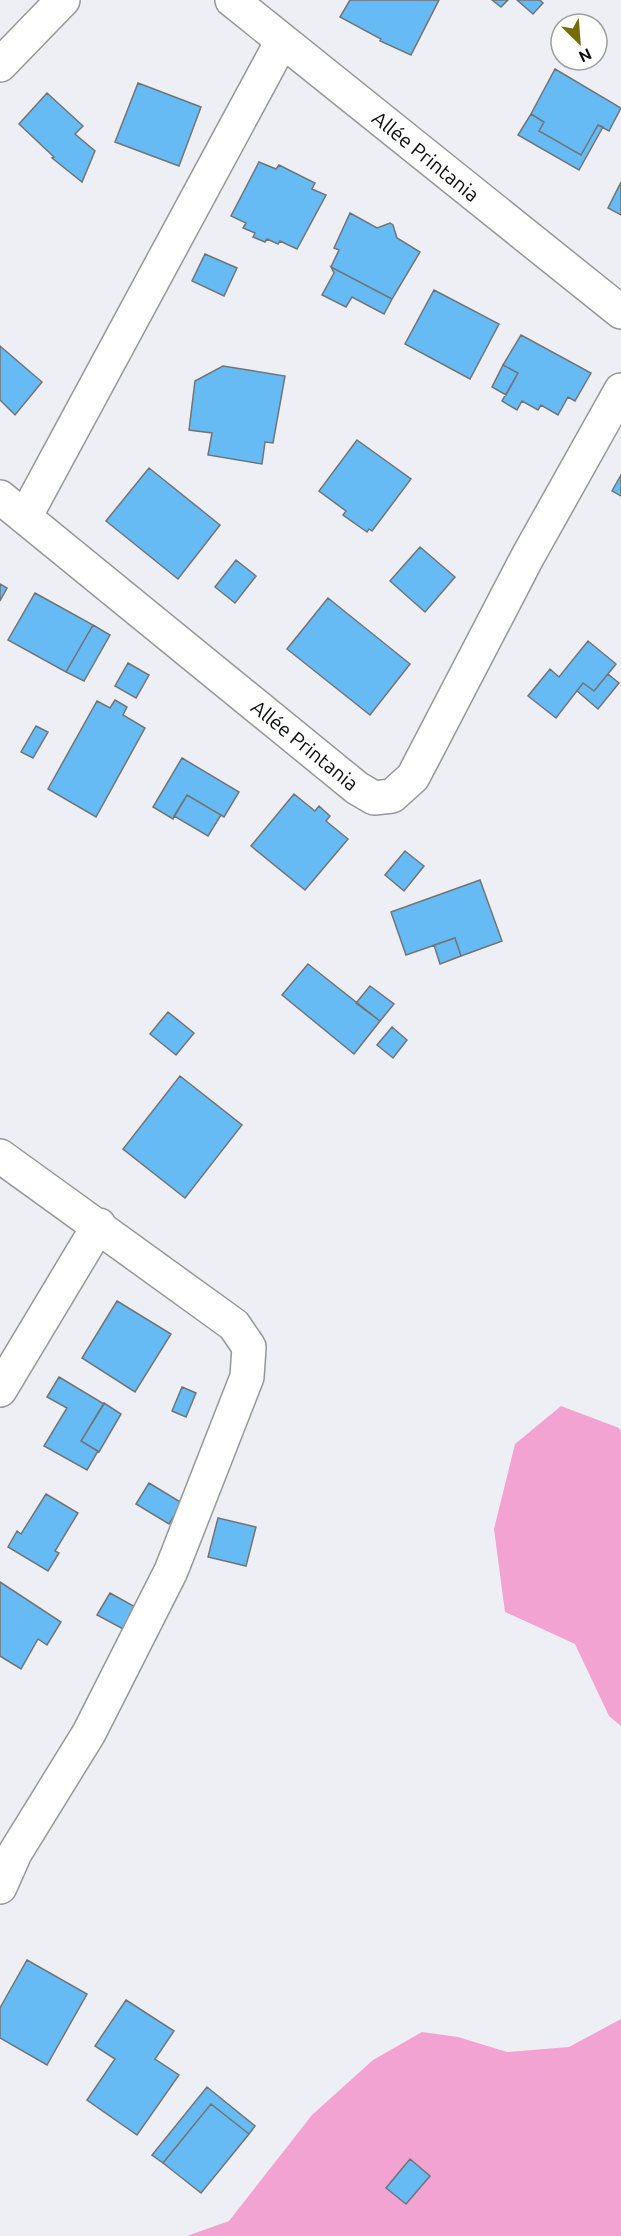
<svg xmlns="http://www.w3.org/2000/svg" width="621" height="2236" font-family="Ubuntu,sans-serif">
  <rect width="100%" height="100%" fill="#eeeff4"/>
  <path fill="#f2a3d2" d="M561,1406L619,1428L621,1431V1726L609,1716L575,1644L505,1612L494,1529L515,1444Z
    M621,2019V2236H187L229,2221L312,2115L373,2060L422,2032L458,2037L507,2052L569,2047Z"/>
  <path fill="#67bbf4" stroke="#717477" stroke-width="1.5" d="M350,0H439L411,55L380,41L381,39L340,17Z
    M492,0H508L501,7Z
    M517,0H540L543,3L533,14Z
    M555,69L621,108L609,131L598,125L581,155L539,131L544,122L531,114Z
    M138,83L201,107L179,166L115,142Z
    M47,93L83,126L75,134L95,151L82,182L52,158L54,157L19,124Z
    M531,114L544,122L539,131L581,155L598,125L603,127L579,170L518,135Z
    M259,162L276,169L279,165L315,183L312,189L326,195L297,249L280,241L278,244L267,239L265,242L253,237L255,233L243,228L246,223L231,216Z
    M621,182V215L608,208Z
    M350,213L377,228L390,223L393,225L397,238L420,252L392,299L331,267L339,250L334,248Z
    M205,254L237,268L224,296L192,281Z
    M331,267L392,299L384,314L352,297L346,307L322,295L334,273Z
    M434,290L499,324L470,379L405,344Z
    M521,335L591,373L575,401L568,397L558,415L541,405L538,410L522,401L517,410L502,401L518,373L503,365Z
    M0,346L42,382L15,415L0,400Z
    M503,365L518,373L506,395L492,387Z
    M223,366L285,376L273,443L265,442L262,464L208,455L212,433L189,430L195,381Z
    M357,440L411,479L372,531L369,529L367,532L343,515L346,511L319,491Z
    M149,468L220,525L178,579L106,521Z
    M621,475V496L612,491Z
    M420,547L455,577L425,612L390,581Z
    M236,560L256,576L235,603L215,587Z
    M0,584L7,588L0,601Z
    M35,593L93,625L66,672L8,640Z
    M328,598L410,664L370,715L287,649Z
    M93,625L110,635L84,681L66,672Z
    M588,641L616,664L594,691L583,683L556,718L528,696L550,669L559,677Z
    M128,663L149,675L136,698L115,686Z
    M608,674L619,683L598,709L577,691L583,683L594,691Z
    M115,700L127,707L123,715L145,728L96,817L48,789L97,701L110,708Z
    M36,726L48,732L33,758L21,752Z
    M182,758L239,792L224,817L187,795L173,819L153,807Z
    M294,794L315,811L319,806L330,816L326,821L348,839L305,890L251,846Z
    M187,795L221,815L208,836L174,816Z
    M405,851L424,866L404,891L385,875Z
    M480,880L502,941L461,956L455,938L406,955L391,912Z
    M455,938L461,956L440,964L434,945Z
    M308,964L380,1021L354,1054L282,995Z
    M370,986L394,1004L380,1021L356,1003Z
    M168,1012L194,1033L176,1055L150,1034Z
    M392,1027L407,1040L393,1058L377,1045Z
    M180,1076L242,1125L185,1198L123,1149Z
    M117,1301L171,1334L135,1392L82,1358Z
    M59,1377L104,1404L81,1441L98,1451L87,1470L44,1446L67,1408L47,1397Z
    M182,1387L196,1393L186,1417L172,1411Z
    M104,1403L121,1414L99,1452L81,1441Z
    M149,1483L182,1503L169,1524L136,1504Z
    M46,1494L78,1513L55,1551L59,1553L48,1571L8,1547L17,1531L21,1534Z
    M218,1518L256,1527L246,1566L208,1557Z
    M0,1582L61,1622L47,1645L38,1639L21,1669L0,1656Z
    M110,1593L137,1608L125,1630L97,1615Z
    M27,1960L87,1994L47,2065L0,2038V2008Z
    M126,2000L174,2031L155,2059L179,2075L137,2135L87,2100L115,2059L95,2046Z
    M207,2087L255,2126L249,2134L211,2104L163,2163L152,2155Z
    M211,2104L249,2134L201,2193L163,2163Z
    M410,2159L430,2176L406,2204L386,2188Z"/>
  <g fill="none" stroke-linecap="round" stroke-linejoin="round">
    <defs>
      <path id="minor" d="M232,0L621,312
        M0,65L63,0
        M0,497L357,788L374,798L392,796L413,777L528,556L621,390
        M25,517L282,41
        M0,1156L234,1325L249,1347L247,1377L171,1571L89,1733L15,1853L0,1887
        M0,1390L99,1225"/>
    </defs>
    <use href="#minor" stroke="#96979b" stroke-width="36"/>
    <use href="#minor" stroke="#fff" stroke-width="33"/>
  </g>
  <g text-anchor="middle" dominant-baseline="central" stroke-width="4.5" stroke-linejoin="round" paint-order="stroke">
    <g font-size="20" fill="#0d0e0f" stroke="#fff">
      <text transform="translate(426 156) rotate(39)">Allée Printania</text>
      <text transform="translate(305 745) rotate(39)">Allée Printania</text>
    </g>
  </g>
  <g transform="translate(579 42) rotate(155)"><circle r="28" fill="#ffffff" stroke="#9e9f9f" stroke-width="1.5"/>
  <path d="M0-4.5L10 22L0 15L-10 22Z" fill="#766b05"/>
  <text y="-9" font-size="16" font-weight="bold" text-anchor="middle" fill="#0d0e0f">N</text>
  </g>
</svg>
